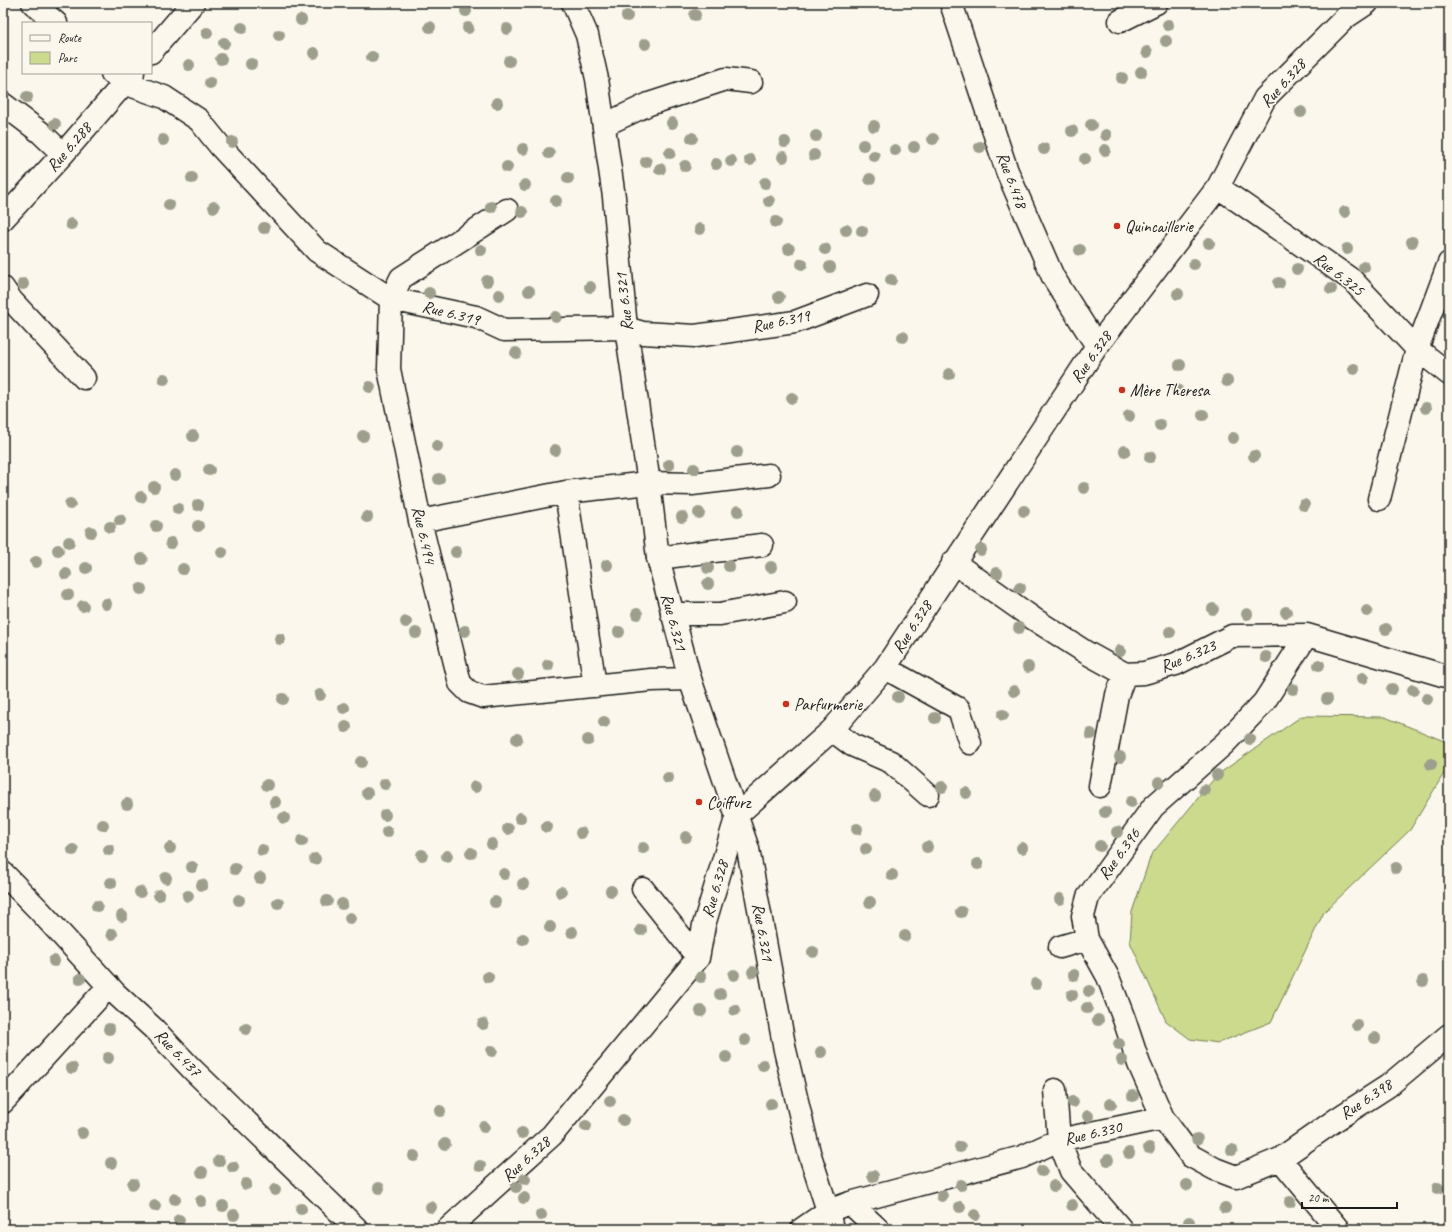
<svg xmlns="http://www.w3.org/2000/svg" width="1452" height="1232" font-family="Caveat,sans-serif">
  <rect width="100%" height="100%" fill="#fbf7ec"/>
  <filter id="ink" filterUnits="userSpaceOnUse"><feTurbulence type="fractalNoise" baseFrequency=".025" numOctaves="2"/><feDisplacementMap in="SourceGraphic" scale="8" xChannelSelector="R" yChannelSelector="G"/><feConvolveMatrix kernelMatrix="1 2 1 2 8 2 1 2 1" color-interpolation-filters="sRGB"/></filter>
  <g filter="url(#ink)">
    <path fill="#cbda8d" stroke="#747b54" d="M1302,716L1385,717L1449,743V765L1410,830L1324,912L1271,1022L1218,1043L1190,1039L1166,1021L1130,942L1132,912L1151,855L1217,775Z"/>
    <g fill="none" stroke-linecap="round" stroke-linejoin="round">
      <defs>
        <path id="minor" d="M33,3L56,23
          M951,3L1007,171L1053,277L1097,346
          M1120,21L1156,3
          M151,52L193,3
          M112,73L124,83L164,97L199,120L220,146L317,251L391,299L476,317L504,330L626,328L643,333L695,336L795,322L867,295
          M3,104L40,132L63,154
          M604,125L649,104L726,79L751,82
          M1218,187L1352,280L1417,349L1449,374
          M507,210L401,278L391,299L389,369L420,521L460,683L469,692L483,697L651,680L690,679
          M3,219L63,154L133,73
          M3,288L12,301L84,378
          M566,492L595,686
          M1379,499L1417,349L1449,263
          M420,521L566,492L649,483L692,484L769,475
          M658,558L762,545
          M953,562L1034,619L1087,653L1125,674L1144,673L1176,664L1232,636L1307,635L1449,677
          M672,614H720L785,602
          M885,668L959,709L970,743
          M832,730L852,745L891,762L928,795
          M1100,786L1117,695L1125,674
          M3,873L38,909L115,993L154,1029L192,1069L357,1229
          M643,889L698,958
          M1060,947L1087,939
          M1055,1090L1059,1140L1071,1171L1121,1229
          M3,1102L109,986
          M1163,1118L1139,1064L1124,1019L1108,977L1087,939L1083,916L1088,897L1153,807L1225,743L1264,702L1307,635
          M1280,1159L1337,1119L1388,1086L1449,1035
          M850,1203L878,1229
          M448,1229L552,1135L698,958L704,925L737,815L832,730L885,668L1097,346L1218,187L1265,98L1346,17L1367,3
          M802,1229L828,1211L850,1203L1022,1157L1059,1140L1163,1118L1191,1156L1215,1169L1236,1177L1280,1159L1338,1229"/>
        <path id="tertiary" d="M573,3L587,35L597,79L614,197L626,328L649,483L658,558L690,679L748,849L785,1050L809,1152L828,1211L832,1229"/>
      </defs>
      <use href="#minor" stroke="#1c1c1c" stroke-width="25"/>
      <use href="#tertiary" stroke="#1c1c1c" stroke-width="25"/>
      <use href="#minor" stroke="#fbf7ec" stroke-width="22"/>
      <use href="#tertiary" stroke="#fbf7ec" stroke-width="22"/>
    </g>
    <g fill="#9e9e8c">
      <circle cx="466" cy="11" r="6"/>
      <circle cx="695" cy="15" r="6"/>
      <circle cx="627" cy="16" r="6"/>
      <circle cx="301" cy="20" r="6"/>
      <circle cx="1168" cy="25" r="6"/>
      <circle cx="430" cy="27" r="6"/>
      <circle cx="242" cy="28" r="6"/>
      <circle cx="468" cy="28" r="6"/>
      <circle cx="507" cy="29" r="6"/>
      <circle cx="207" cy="33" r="6"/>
      <circle cx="279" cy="35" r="6"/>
      <circle cx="1166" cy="41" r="6"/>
      <circle cx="224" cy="43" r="6"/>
      <circle cx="645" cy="44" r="6"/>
      <circle cx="1147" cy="52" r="6"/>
      <circle cx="314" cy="53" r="6"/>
      <circle cx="372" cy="57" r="6"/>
      <circle cx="221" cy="59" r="6"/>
      <circle cx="509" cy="61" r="6"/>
      <circle cx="251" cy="64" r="6"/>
      <circle cx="189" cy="65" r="6"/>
      <circle cx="1141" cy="72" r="6"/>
      <circle cx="1122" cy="78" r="6"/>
      <circle cx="210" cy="83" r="6"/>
      <circle cx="27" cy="97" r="6"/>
      <circle cx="497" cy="103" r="6"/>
      <circle cx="1301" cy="112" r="6"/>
      <circle cx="672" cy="123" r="6"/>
      <circle cx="55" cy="124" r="6"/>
      <circle cx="1091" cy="125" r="6"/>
      <circle cx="874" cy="126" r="6"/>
      <circle cx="1072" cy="131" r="6"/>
      <circle cx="1106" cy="135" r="6"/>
      <circle cx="816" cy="136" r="6"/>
      <circle cx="692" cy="138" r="6"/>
      <circle cx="933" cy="139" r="6"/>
      <circle cx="163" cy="140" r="6"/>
      <circle cx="232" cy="142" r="6"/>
      <circle cx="785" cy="142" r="6"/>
      <circle cx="863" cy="145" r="6"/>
      <circle cx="914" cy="147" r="6"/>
      <circle cx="980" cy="147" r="6"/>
      <circle cx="523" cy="149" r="6"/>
      <circle cx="1044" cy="149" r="6"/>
      <circle cx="895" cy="150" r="6"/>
      <circle cx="1105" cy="150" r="6"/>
      <circle cx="549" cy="153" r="6"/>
      <circle cx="670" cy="153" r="6"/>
      <circle cx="814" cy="155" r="6"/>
      <circle cx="874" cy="156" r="6"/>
      <circle cx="783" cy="157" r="6"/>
      <circle cx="1085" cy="159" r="6"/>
      <circle cx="750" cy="160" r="6"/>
      <circle cx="731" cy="161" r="6"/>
      <circle cx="646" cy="162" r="6"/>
      <circle cx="716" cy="164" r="6"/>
      <circle cx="685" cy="166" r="6"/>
      <circle cx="507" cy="167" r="6"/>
      <circle cx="660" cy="169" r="6"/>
      <circle cx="192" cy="178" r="6"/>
      <circle cx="568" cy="178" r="6"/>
      <circle cx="870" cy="179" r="6"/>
      <circle cx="765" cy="183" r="6"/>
      <circle cx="525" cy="185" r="6"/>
      <circle cx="556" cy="201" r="6"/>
      <circle cx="769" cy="201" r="6"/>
      <circle cx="169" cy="205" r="6"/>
      <circle cx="214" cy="207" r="6"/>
      <circle cx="491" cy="207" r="6"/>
      <circle cx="522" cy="212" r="6"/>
      <circle cx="1345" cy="212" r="6"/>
      <circle cx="776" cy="222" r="6"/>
      <circle cx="71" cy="224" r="6"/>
      <circle cx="264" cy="228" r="6"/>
      <circle cx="700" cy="229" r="6"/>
      <circle cx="846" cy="230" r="6"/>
      <circle cx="862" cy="231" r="6"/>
      <circle cx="1412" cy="242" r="6"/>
      <circle cx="1209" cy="243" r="6"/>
      <circle cx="789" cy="249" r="6"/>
      <circle cx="825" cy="249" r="6"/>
      <circle cx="1347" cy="249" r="6"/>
      <circle cx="481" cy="250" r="6"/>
      <circle cx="1080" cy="250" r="6"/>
      <circle cx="802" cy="264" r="6"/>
      <circle cx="1194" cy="264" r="6"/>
      <circle cx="830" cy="267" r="6"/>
      <circle cx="1364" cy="267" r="6"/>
      <circle cx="1297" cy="269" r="6"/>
      <circle cx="891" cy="280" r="6"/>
      <circle cx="487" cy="281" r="6"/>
      <circle cx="1279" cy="283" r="6"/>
      <circle cx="23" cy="284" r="6"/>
      <circle cx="590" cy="287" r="6"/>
      <circle cx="1331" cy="289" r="6"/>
      <circle cx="529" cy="291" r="6"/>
      <circle cx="429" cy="293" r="6"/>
      <circle cx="1178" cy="294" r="6"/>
      <circle cx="499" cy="295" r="6"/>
      <circle cx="779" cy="297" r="6"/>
      <circle cx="556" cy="317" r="6"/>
      <circle cx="903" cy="337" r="6"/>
      <circle cx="516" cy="353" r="6"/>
      <circle cx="1180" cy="365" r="6"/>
      <circle cx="1354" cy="369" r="6"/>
      <circle cx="949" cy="374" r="6"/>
      <circle cx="164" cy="379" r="6"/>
      <circle cx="1227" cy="381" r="6"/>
      <circle cx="370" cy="387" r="6"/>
      <circle cx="1177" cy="390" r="6"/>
      <circle cx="792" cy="398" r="6"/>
      <circle cx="1426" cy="408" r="6"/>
      <circle cx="1203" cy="415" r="6"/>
      <circle cx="1129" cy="416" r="6"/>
      <circle cx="1160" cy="425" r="6"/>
      <circle cx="193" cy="436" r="6"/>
      <circle cx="363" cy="436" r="6"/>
      <circle cx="1233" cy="438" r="6"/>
      <circle cx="437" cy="446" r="6"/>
      <circle cx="555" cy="450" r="6"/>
      <circle cx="1125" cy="451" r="6"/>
      <circle cx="737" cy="452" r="6"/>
      <circle cx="1254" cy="456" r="6"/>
      <circle cx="1150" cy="457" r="6"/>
      <circle cx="669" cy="465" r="6"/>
      <circle cx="694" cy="469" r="6"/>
      <circle cx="209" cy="470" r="6"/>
      <circle cx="175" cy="475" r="6"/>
      <circle cx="439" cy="479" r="6"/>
      <circle cx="154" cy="487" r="6"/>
      <circle cx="1084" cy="488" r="6"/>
      <circle cx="141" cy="497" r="6"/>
      <circle cx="70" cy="504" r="6"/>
      <circle cx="198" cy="505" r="6"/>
      <circle cx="1304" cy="505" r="6"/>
      <circle cx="178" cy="509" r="6"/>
      <circle cx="738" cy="511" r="6"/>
      <circle cx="1024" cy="511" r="6"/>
      <circle cx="699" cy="513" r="6"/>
      <circle cx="367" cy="517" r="6"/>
      <circle cx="682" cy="517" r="6"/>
      <circle cx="120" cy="520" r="6"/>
      <circle cx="156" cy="526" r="6"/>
      <circle cx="198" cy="526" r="6"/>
      <circle cx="110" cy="527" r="6"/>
      <circle cx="91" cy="532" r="6"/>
      <circle cx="69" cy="542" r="6"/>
      <circle cx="171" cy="543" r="6"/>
      <circle cx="58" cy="550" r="6"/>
      <circle cx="981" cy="550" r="6"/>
      <circle cx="222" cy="552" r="6"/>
      <circle cx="456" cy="552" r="6"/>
      <circle cx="142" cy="559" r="6"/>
      <circle cx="36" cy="562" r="6"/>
      <circle cx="607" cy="565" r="6"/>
      <circle cx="729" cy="566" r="6"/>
      <circle cx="771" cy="567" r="6"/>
      <circle cx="86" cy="568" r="6"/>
      <circle cx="708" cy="568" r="6"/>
      <circle cx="183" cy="569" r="6"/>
      <circle cx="997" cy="573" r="6"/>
      <circle cx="66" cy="574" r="6"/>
      <circle cx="708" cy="584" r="6"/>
      <circle cx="1020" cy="588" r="6"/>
      <circle cx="141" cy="589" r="6"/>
      <circle cx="68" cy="595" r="6"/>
      <circle cx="106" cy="604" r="6"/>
      <circle cx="83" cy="606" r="6"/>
      <circle cx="1213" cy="609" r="6"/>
      <circle cx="1367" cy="611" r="6"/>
      <circle cx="1286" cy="612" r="6"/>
      <circle cx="637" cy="614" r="6"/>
      <circle cx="1247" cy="614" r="6"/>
      <circle cx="406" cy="622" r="6"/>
      <circle cx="1019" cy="628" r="6"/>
      <circle cx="1386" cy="629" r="6"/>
      <circle cx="465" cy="631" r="6"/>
      <circle cx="619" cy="632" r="6"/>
      <circle cx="1170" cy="632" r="6"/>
      <circle cx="416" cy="633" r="6"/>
      <circle cx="280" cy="639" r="6"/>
      <circle cx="1120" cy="651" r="6"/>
      <circle cx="1266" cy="657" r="6"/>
      <circle cx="548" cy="665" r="6"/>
      <circle cx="1319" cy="665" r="6"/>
      <circle cx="1028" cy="667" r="6"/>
      <circle cx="518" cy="674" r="6"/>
      <circle cx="1363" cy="678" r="6"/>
      <circle cx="1293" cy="689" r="6"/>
      <circle cx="1392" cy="689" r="6"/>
      <circle cx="1413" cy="690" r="6"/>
      <circle cx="1014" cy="691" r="6"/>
      <circle cx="320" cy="695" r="6"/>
      <circle cx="898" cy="697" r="6"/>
      <circle cx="283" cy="699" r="6"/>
      <circle cx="1327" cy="699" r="6"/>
      <circle cx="1427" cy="699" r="6"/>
      <circle cx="344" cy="708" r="6"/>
      <circle cx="1003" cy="715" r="6"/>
      <circle cx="935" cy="718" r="6"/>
      <circle cx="604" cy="722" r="6"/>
      <circle cx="346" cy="727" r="6"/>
      <circle cx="1091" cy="734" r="6"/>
      <circle cx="517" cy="739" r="6"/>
      <circle cx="1250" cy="739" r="6"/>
      <circle cx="588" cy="740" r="6"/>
      <circle cx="1120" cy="757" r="6"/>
      <circle cx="361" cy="762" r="6"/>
      <circle cx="1431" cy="764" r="6"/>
      <circle cx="1217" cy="775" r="6"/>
      <circle cx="668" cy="778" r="6"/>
      <circle cx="1159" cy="782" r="6"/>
      <circle cx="385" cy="784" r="6"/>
      <circle cx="267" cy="785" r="6"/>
      <circle cx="475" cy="787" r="6"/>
      <circle cx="942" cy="787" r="6"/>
      <circle cx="1204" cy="790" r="6"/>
      <circle cx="367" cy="793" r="6"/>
      <circle cx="966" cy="793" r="6"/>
      <circle cx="875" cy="796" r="6"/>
      <circle cx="275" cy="802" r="6"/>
      <circle cx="1131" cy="802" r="6"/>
      <circle cx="127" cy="804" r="6"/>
      <circle cx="1105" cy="812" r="6"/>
      <circle cx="385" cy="815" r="6"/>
      <circle cx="284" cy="818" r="6"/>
      <circle cx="520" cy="818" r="6"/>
      <circle cx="103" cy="825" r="6"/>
      <circle cx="547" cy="827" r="6"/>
      <circle cx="508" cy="829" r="6"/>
      <circle cx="857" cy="829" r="6"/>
      <circle cx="387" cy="832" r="6"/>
      <circle cx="1117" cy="832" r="6"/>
      <circle cx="581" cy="833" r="6"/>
      <circle cx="686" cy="837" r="6"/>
      <circle cx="302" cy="841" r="6"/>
      <circle cx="492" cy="844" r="6"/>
      <circle cx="1100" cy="846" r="6"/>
      <circle cx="927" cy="847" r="6"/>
      <circle cx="170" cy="848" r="6"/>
      <circle cx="643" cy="848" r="6"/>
      <circle cx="1022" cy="848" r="6"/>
      <circle cx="866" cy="849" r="6"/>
      <circle cx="73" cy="850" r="6"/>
      <circle cx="109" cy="850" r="6"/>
      <circle cx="262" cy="850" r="6"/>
      <circle cx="471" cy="853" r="6"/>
      <circle cx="422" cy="855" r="6"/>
      <circle cx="447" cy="856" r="6"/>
      <circle cx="315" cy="859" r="6"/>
      <circle cx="978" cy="864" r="6"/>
      <circle cx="192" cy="867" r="6"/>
      <circle cx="1396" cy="868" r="6"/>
      <circle cx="235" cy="869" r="6"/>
      <circle cx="504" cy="874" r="6"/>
      <circle cx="892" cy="875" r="6"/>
      <circle cx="166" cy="878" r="6"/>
      <circle cx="260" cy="878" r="6"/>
      <circle cx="111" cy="883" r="6"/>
      <circle cx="523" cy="884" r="6"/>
      <circle cx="202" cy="885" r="6"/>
      <circle cx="611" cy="891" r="6"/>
      <circle cx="140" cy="892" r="6"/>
      <circle cx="561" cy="892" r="6"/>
      <circle cx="159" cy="895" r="6"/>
      <circle cx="188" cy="896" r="6"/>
      <circle cx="1060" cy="899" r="6"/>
      <circle cx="239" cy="900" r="6"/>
      <circle cx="327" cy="901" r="6"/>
      <circle cx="495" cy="902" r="6"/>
      <circle cx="870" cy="902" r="6"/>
      <circle cx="278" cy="903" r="6"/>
      <circle cx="342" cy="904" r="6"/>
      <circle cx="97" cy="906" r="6"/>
      <circle cx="961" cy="912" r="6"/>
      <circle cx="122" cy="916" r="6"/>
      <circle cx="350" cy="918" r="6"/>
      <circle cx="550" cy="927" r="6"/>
      <circle cx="641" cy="930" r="6"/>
      <circle cx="572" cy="932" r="6"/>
      <circle cx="112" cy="934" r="6"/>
      <circle cx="905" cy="936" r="6"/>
      <circle cx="523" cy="939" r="6"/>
      <circle cx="813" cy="952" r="6"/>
      <circle cx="54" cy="961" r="6"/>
      <circle cx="753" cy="972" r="6"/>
      <circle cx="734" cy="975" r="6"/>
      <circle cx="1074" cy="975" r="6"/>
      <circle cx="488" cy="977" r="6"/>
      <circle cx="701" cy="977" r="6"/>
      <circle cx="80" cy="979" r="6"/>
      <circle cx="1423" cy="981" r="6"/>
      <circle cx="1036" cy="984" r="6"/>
      <circle cx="1089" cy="991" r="6"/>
      <circle cx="720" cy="994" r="6"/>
      <circle cx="1072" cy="995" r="6"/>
      <circle cx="1087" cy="1008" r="6"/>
      <circle cx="735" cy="1010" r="6"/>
      <circle cx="701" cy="1011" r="6"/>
      <circle cx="1098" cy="1020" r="6"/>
      <circle cx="483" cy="1024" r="6"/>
      <circle cx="1357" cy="1025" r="6"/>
      <circle cx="109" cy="1029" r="6"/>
      <circle cx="246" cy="1029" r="6"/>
      <circle cx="1375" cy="1038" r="6"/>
      <circle cx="745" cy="1040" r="6"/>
      <circle cx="1119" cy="1044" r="6"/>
      <circle cx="492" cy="1051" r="6"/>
      <circle cx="821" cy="1052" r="6"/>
      <circle cx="726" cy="1057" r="6"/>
      <circle cx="108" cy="1058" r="6"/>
      <circle cx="1122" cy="1060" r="6"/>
      <circle cx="763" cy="1065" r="6"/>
      <circle cx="72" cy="1068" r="6"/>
      <circle cx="1133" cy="1096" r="6"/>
      <circle cx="610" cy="1101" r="6"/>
      <circle cx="1073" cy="1102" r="6"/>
      <circle cx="771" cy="1104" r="6"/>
      <circle cx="1111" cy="1104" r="6"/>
      <circle cx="440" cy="1111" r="6"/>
      <circle cx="1088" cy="1116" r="6"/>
      <circle cx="623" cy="1120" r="6"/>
      <circle cx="586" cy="1126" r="6"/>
      <circle cx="484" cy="1127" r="6"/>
      <circle cx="82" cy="1133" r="6"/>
      <circle cx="522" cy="1133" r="6"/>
      <circle cx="1197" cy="1139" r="6"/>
      <circle cx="445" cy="1144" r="6"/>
      <circle cx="960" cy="1147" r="6"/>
      <circle cx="1149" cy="1148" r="6"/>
      <circle cx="1232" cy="1150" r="6"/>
      <circle cx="1129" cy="1153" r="6"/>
      <circle cx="414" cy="1156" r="6"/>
      <circle cx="1108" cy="1160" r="6"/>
      <circle cx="219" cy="1161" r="6"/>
      <circle cx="111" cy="1163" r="6"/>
      <circle cx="480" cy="1166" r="6"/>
      <circle cx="233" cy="1167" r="6"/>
      <circle cx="1042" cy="1171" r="6"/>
      <circle cx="202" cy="1172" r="6"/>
      <circle cx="873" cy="1176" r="6"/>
      <circle cx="525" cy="1179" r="6"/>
      <circle cx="133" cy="1184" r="6"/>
      <circle cx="246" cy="1184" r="6"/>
      <circle cx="961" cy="1185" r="6"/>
      <circle cx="1187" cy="1185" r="6"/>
      <circle cx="1054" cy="1186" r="6"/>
      <circle cx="516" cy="1187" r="6"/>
      <circle cx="379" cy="1188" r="6"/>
      <circle cx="1438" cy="1188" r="6"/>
      <circle cx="275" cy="1190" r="6"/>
      <circle cx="942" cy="1196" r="6"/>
      <circle cx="524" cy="1198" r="6"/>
      <circle cx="175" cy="1199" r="6"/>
      <circle cx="201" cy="1201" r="6"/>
      <circle cx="1290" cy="1202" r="6"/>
      <circle cx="1072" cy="1205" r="6"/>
      <circle cx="155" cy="1206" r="6"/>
      <circle cx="223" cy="1206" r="6"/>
      <circle cx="431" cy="1207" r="6"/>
      <circle cx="960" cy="1207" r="6"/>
      <circle cx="1225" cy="1208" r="6"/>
      <circle cx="301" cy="1209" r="6"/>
      <circle cx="234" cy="1215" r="6"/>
      <circle cx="541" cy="1215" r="6"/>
      <circle cx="975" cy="1215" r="6"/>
      <circle cx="179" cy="1220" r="6"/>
      <circle cx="1189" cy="1222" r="6"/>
    </g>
  </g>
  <g fill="#c8321e" stroke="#fbf7ec" stroke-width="1.5">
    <circle cx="1117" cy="226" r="4"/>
    <circle cx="1122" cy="390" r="4"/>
    <circle cx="786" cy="704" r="4"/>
    <circle cx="699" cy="802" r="4"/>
  </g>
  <g text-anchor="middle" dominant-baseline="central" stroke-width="3.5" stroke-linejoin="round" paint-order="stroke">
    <g font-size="17" fill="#1c1c1c" stroke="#fbf7ec">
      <text transform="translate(1283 83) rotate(-48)">Rue 6.328</text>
      <text transform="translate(69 147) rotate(-49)">Rue 6.288</text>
      <text transform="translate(1012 180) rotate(69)">Rue 6.478</text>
      <text transform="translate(1339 274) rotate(38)">Rue 6.325</text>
      <text transform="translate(624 302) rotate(-96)">Rue 6.321</text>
      <text transform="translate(451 313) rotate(14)">Rue 6.319</text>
      <text transform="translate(781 321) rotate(-12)">Rue 6.319</text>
      <text transform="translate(1091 357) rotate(-55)">Rue 6.328</text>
      <text transform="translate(424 535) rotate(77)">Rue 6.494</text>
      <text transform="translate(674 622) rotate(75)">Rue 6.321</text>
      <text transform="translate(912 627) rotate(-57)">Rue 6.328</text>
      <text transform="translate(1188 656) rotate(-23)">Rue 6.323</text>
      <text transform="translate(1119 854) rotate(-54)">Rue 6.396</text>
      <text transform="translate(715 889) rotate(-74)">Rue 6.328</text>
      <text transform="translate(763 932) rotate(80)">Rue 6.321</text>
      <text transform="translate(178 1053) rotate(46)">Rue 6.437</text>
      <text transform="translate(1366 1099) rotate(-34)">Rue 6.398</text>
      <text transform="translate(1093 1133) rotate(-13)">Rue 6.330</text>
      <text transform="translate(526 1159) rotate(-42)">Rue 6.328</text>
    </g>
    <g font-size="17" fill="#1c1c1c" stroke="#fbf7ec" text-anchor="start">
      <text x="1125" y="226">Quincaillerie</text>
      <text x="1130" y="390">Mère Theresa</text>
      <text x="794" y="704">Parfurmerie</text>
      <text x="707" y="802">Coiffurz</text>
    </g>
  </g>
  <rect width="1452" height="1232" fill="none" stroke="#fbf7ec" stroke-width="16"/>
  <rect x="8" y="8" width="1436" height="1216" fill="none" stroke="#1c1c1c" stroke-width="1.5" filter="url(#ink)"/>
  <rect x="22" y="22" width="130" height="52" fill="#fbf7ec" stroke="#a29f99"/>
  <rect x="30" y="35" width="20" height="6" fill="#fbf7ec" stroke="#a29f99"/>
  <text x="58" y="42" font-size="12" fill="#1c1c1c">Route</text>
  <rect x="30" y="52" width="20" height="12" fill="#cbda8d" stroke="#a29f99"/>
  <text x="58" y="62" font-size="12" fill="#1c1c1c">Parc</text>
  <path d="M1302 1202v6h95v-6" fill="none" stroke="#1c1c1c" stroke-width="2"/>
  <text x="1308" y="1202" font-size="12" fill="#1c1c1c" stroke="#fbf7ec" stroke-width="3" paint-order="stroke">20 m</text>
</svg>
